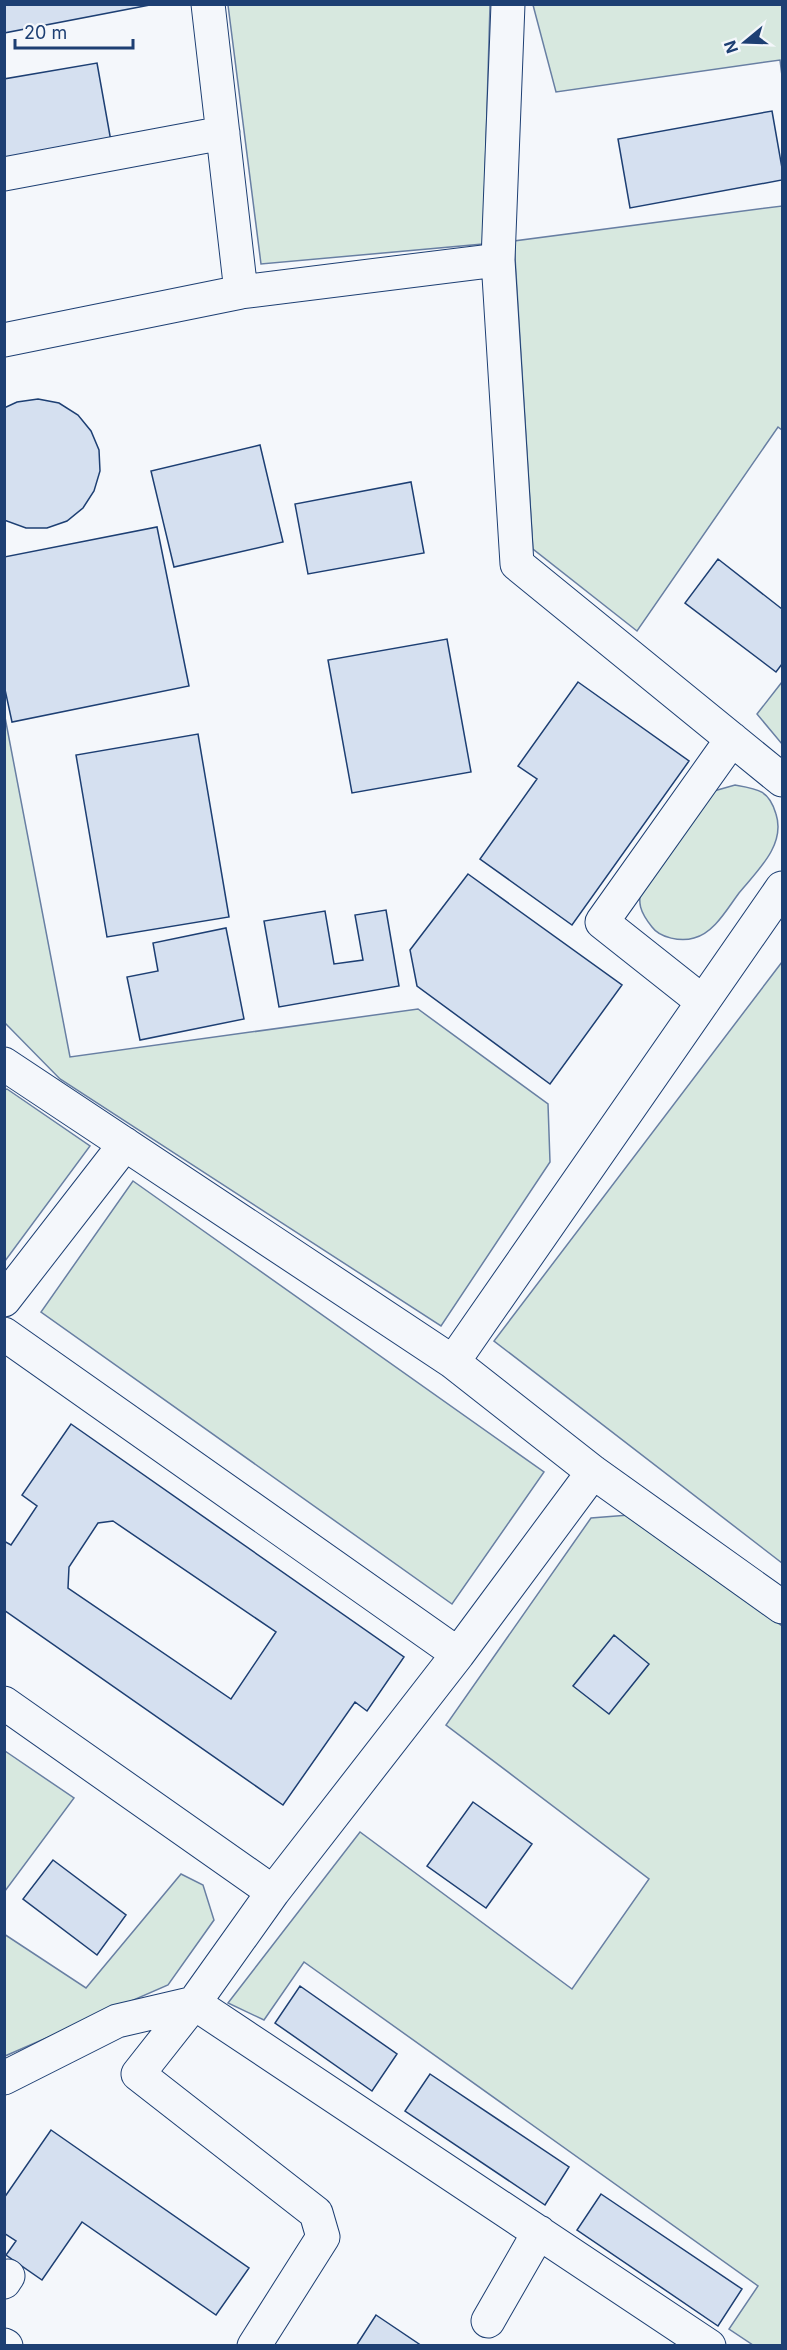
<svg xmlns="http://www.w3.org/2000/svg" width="787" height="2350" font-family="Inter,sans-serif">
  <rect width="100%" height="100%" fill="#f4f7fb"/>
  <path fill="#d7e8df" stroke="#687fa3" stroke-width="1.5" d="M228,5H490L483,244L261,264Z
    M533,5H782V76L780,60L556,92Z
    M782,206V430L778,427L637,631L533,549L514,241Z
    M782,682V744L757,714Z
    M4,712L70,1057L418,1009L548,1104L550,1162L441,1326L60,1079L5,1023Z
    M735,785C758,789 769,790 776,814C786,845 757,871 739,893C727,909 714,933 694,938C681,942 660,938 652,927C640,912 637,903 642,885L707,793Z
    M782,962V1563L494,1341Z
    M7,1089L90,1146L5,1261L4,1090Z
    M133,1181L544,1472L452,1604L41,1312Z
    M629,1515L782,1626V2345H753L729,2329L758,2286L304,1962L264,2020L228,2003L360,1832L572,1989L649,1879L446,1725L591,1518Z
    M5,1751L74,1798L5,1891Z
    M181,1874L203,1885L214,1920L168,1985L5,2056L4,1934L86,1988Z"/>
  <path fill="#d5e0f0" stroke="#1d3f73" stroke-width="1.5" fill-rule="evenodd" d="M4,4H155L4,33Z
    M97,63L112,147L4,165V79Z
    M772,111L782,168V180L630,208L618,139Z
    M38,399L59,403L78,415L91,431L99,450L100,471L94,491L83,508L67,521L47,528H26L4,520V408L17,402Z
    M260,445L283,542L174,567L151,471Z
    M411,482L424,553L308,574L295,504Z
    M157,527L189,686L12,722L4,685V557Z
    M718,559L782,609V664L776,672L685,603Z
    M447,639L471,772L352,793L328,660Z
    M578,682L689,761L572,925L480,859L537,779L518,766Z
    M198,734L229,917L107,937L76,755Z
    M468,874L622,985L550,1084L417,986L410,950Z
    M386,910L399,986L279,1007L264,921L325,911L334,964L363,960L355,915Z
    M226,928L244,1019L140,1040L127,977L158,971L153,943Z
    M71,1424L404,1657L367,1711L355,1702L283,1805L4,1610V1541L11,1545L37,1506L22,1495ZM113,1521L276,1632L231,1699L68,1588L69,1567L98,1523Z
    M614,1635L649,1664L609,1714L573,1686Z
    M473,1802L532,1844L486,1908L427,1866Z
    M53,1860L126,1915L97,1955L23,1899Z
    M300,1986L397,2054L372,2091L275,2023Z
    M430,2074L569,2167L545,2205L405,2111Z
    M51,2130L249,2268L216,2315L82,2222L42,2280L6,2255L16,2241L4,2233V2198Z
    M601,2194L742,2289L718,2326L577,2230Z
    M376,2315L422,2346H356Z"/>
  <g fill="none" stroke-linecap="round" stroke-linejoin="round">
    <defs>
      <path id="minor" d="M208,4L241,292
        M508,4L498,260L517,564L782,780
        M4,174L223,133
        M4,340L241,292L498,260
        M703,1002L602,922L732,739
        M4,1064L453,1362L593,1472L782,1607
        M4,1300L125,1144
        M4,1334L458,1654
        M453,1362L782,888
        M4,1703L273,1892
        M4,2078L117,2021L194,2003L709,2346
        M4,2282L8,2276
        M488,2321L539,2232
        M4,2345L6,2346
        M254,2346L323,2237L316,2213L138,2074L194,2003L273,1892L458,1654L593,1472"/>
    </defs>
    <use href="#minor" stroke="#1d3f73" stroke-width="35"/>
    <use href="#minor" stroke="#f4f7fb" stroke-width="33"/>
  </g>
  <rect width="787" height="2350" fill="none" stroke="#1d3f73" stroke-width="12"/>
  <g transform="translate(745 42) rotate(251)" stroke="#f4f7fb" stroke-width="4.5" paint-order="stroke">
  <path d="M0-4.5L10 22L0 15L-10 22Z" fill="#1d3f73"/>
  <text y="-9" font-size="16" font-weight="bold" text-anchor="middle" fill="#1d3f73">N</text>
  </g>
  <path d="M15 39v9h118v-9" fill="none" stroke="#1d3f73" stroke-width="3"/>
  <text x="24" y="39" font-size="18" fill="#1d3f73" stroke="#f4f7fb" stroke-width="4.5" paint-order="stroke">20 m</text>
</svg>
